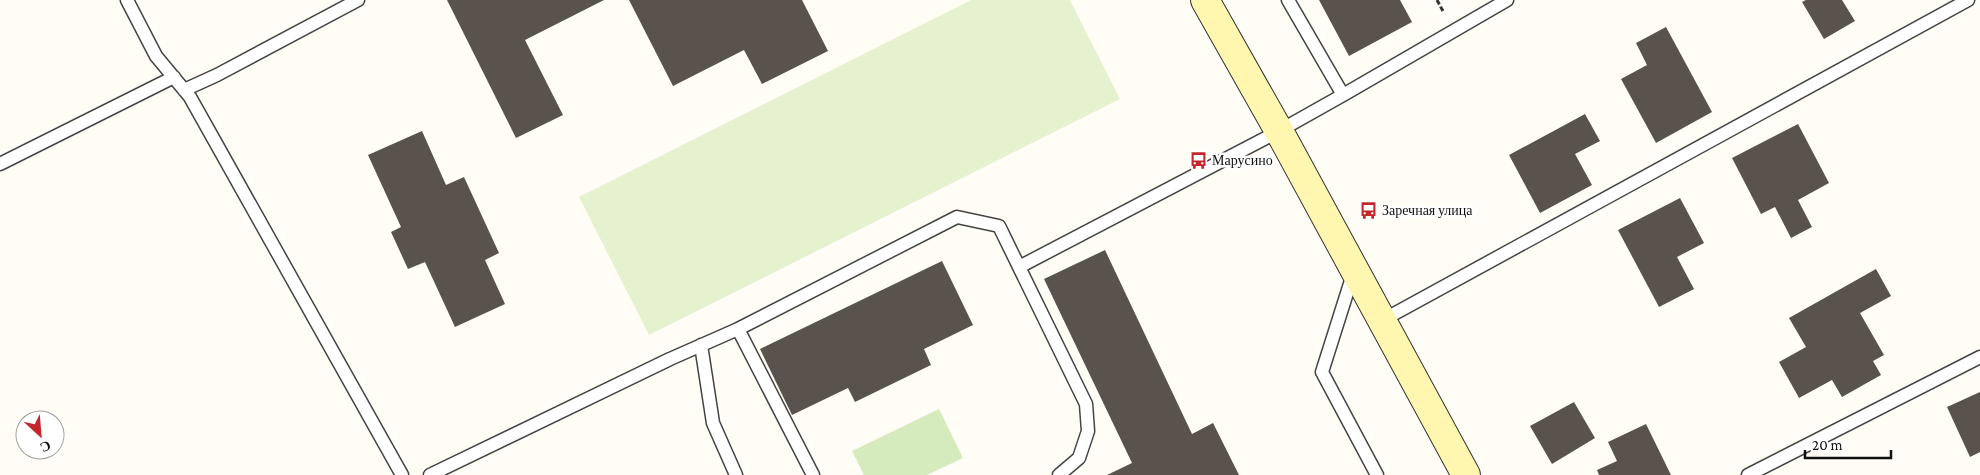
<svg xmlns="http://www.w3.org/2000/svg" width="1980" height="475" font-family="'Crimson Pro',serif">
  <rect width="100%" height="100%" fill="#fffdf5"/>
  <path fill="#d5ebbd" d="M939,409L963,458L927,475H864L852,451Z"/>
  <path fill="#e6f2cf" d="M971,0H1070L1120,99L649,335L579,197Z"/>
  <path fill="#5a524d" d="M447,0H604L525,40L563,115L516,138Z
    M629,0H802L828,51L762,84L744,50L673,86Z
    M1319,0H1400L1412,22L1349,56Z
    M1806,0H1842L1855,21L1824,39L1802,2Z
    M1666,27L1712,112L1656,143L1621,79L1647,65L1636,43Z
    M1585,114L1600,141L1575,154L1592,185L1540,213L1509,155Z
    M1798,124L1829,183L1798,200L1812,227L1791,238L1775,207L1761,214L1732,158Z
    M422,131L446,185L464,177L499,253L485,260L505,304L455,327L425,262L408,269L391,232L401,227L368,155Z
    M1680,198L1704,243L1677,257L1694,289L1659,307L1618,230Z
    M1105,250L1192,434L1213,423L1239,475H1107L1132,463L1044,279Z
    M942,261L973,325L924,349L931,365L855,402L848,388L792,415L760,349Z
    M1876,269L1891,296L1860,313L1884,355L1873,361L1881,375L1842,397L1832,380L1799,398L1779,362L1806,347L1789,318Z
    M1980,392V452L1970,457L1947,407Z
    M1574,402L1595,438L1552,464L1530,426Z
    M1646,424L1671,475H1599L1597,470L1617,461L1608,442Z"/>
  <g fill="none" stroke-linecap="round" stroke-linejoin="round">
    <defs>
      <path id="lane" d="M127,0L156,56L190,97L402,475
        M1288,0L1343,95L1507,0
        M184,90L217,75L358,0
        M0,164L174,77
        M1019,267L1279,131L1343,95
        M1354,271L1322,372L1377,475
        M1381,321L1968,0
        M738,329L813,475
        M701,345L713,423L736,475
        M430,475L670,359L738,329L957,217L999,226L1086,404L1088,431L1079,458L1059,475
        M1748,475L1980,357"/>
      <path id="secondary" d="M1205,0L1279,131L1466,475"/>
    </defs>
    <use href="#lane" stroke="#444" stroke-width="15"/>
    <use href="#secondary" stroke="#333" stroke-width="30"/>
    <path stroke="#333" stroke-width="3" stroke-dasharray="5 2.5" stroke-linecap="butt" d="M1437,0L1444,13"/>
    <use href="#lane" stroke="#fff" stroke-width="12"/>
    <use href="#secondary" stroke="#fff6b0" stroke-width="28"/>
  </g>
  <defs>
    <symbol id="bus-bare" viewBox="-9 -9 18 18"><path d="M-5-6H5V4H4V6H2V4H-2V6H-4V4H-5ZM-3.5-4V0h7V-4ZM-3.5 1.2v1.5H-2V1.2ZM2 1.2v1.5H3.5V1.2Z" fill="#c4262e" stroke="#fff" stroke-width="2.5" paint-order="stroke"/></symbol>
  </defs>
  <g fill-rule="evenodd">
    <use href="#bus-bare" x="1186" y="148" width="25" height="25"/>
    <use href="#bus-bare" x="1356" y="198" width="25" height="25"/>
  </g>
  <g text-anchor="middle" dominant-baseline="central" stroke-width="5" stroke-linejoin="round" paint-order="stroke">
    <g font-size="14" fill="#111" stroke="#fff" text-anchor="start">
      <text x="1212" y="160">Марусино</text>
      <text x="1382" y="210">Заречная улица</text>
    </g>
  </g>
  <g transform="translate(40 435) rotate(154)"><circle r="24" fill="#ffffff" stroke="#a0a0a0"/>
  <path d="M0-4L9 19L0 12L-9 19Z" fill="#c4262e"/>
  <text y="-8" font-size="14" font-weight="bold" text-anchor="middle" fill="#111111">С</text>
  </g>
  <path d="M1805 450v8h86v-8" fill="none" stroke="#111111" stroke-width="2.5"/>
  <text x="1812" y="450" font-size="15" fill="#111111" stroke="#ffffff" stroke-width="4" paint-order="stroke">20 m</text>
</svg>
